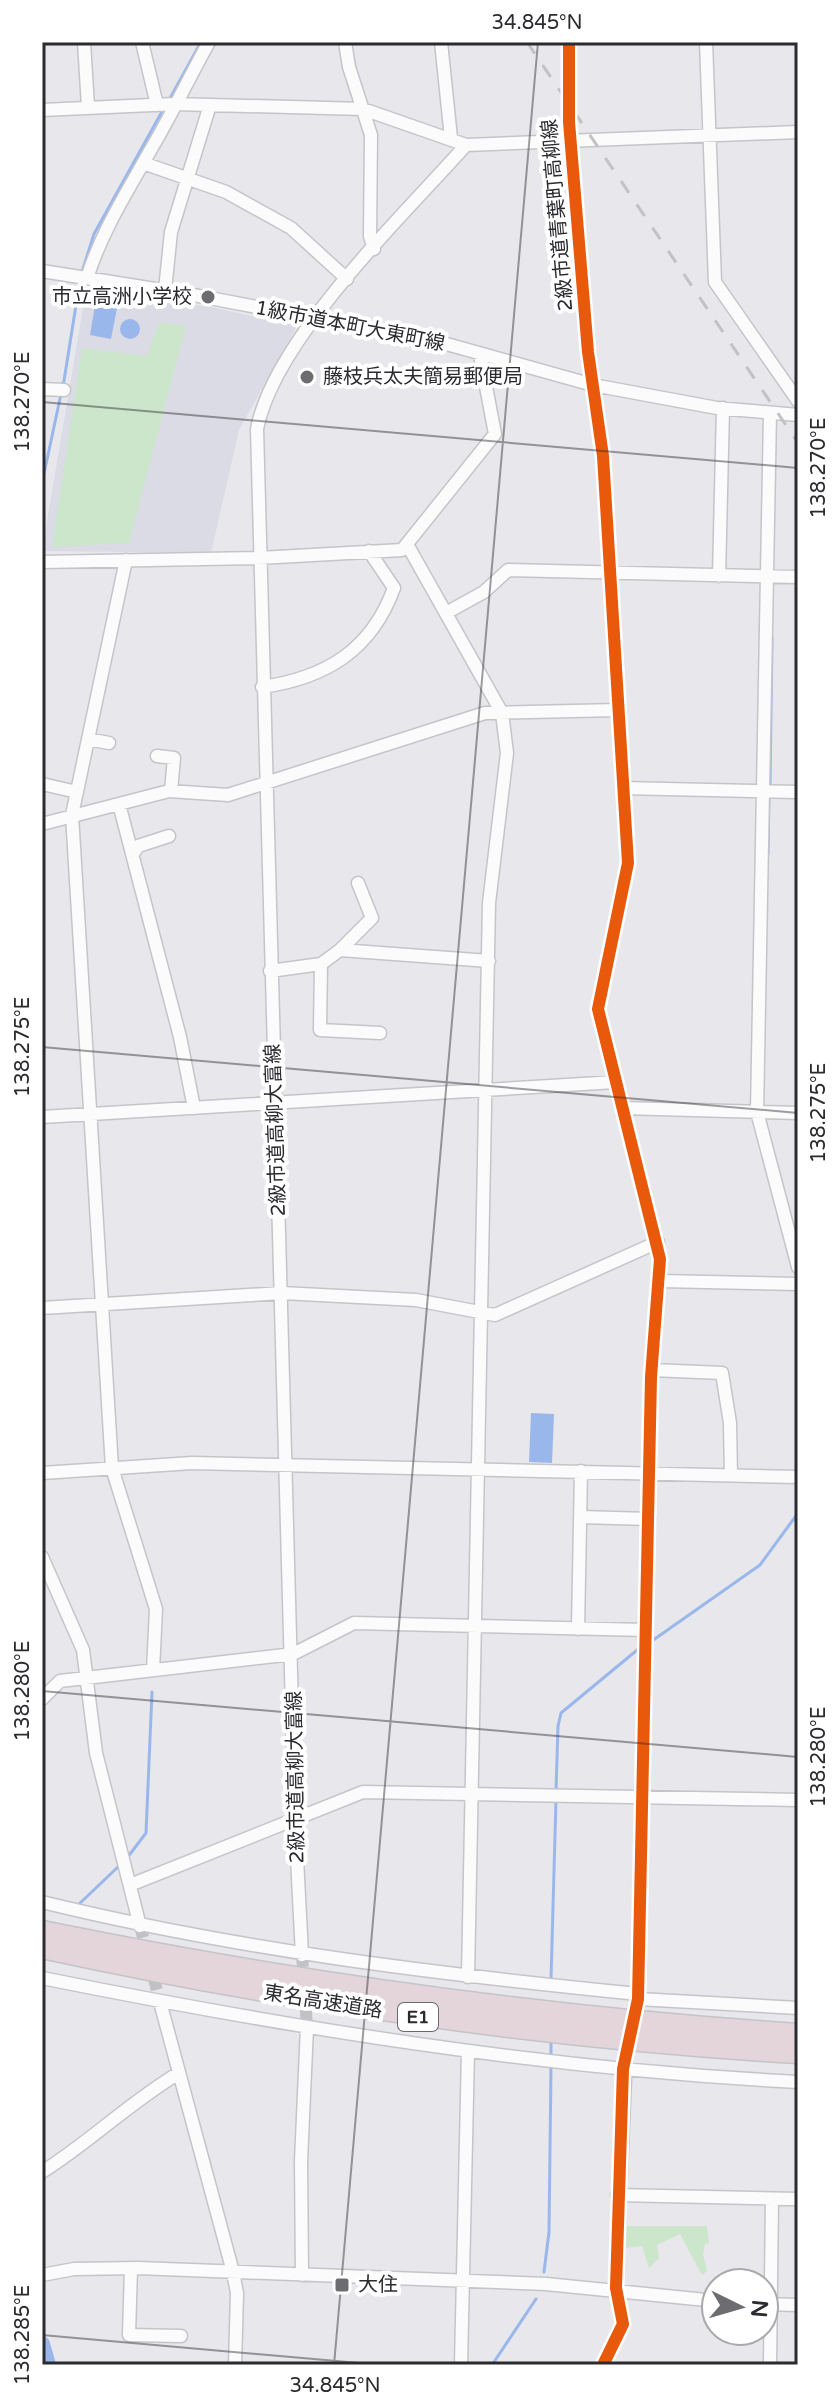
<svg xmlns="http://www.w3.org/2000/svg" width="840" height="2407" font-family="'Varela Round','Noto Sans JP',sans-serif">
  <rect width="100%" height="100%" fill="#e7e7ec"/>
  <path fill="#dbdbe6" d="M86,290L211,307L297,326L239,430L211,553L42,551Z"/>
  <path fill="#cbe6cb" d="M159,322L186,326L129,543L52,547L82,348L147,356Z
    M624,2226H707L709,2243L705,2244L703,2254L707,2271L702,2275L680,2234L657,2245L659,2258L649,2268L642,2246L625,2248Z"/>
  <path fill="#9ab7ec" d="M96,299L118,303L111,339L90,335Z
    M120 329a10 10 0 1 1 20 0a10 10 0 1 1-20 0Z
    M531,1413L554,1414L552,1463L529,1462Z"/>
  <g fill="none" stroke-linecap="round" stroke-linejoin="round">
    <path stroke="#9ab7ec" stroke-width="3" d="M168,102L201,42
      M82,272L94,234L164,108
      M63,387L80,280
      M42,483L61,394
      M770,786L772,638
      M768,854L769,794
      M649,1643L760,1565L798,1513
      M556,1791L558,1726L561,1713L642,1646
      M127,1858L146,1833L152,1692
      M78,1905L119,1866
      M551,1979L556,1799
      M551,2039V2055
      M544,2272L549,2232L551,2067
      M492,2365L536,2299"/>
    <path stroke="#9ab7ec" stroke-width="16" d="M42,2344L48,2365"/>
    <path stroke="#c1c1c6" stroke-width="12" stroke-dasharray="12 6" stroke-linecap="butt" d="M140,1926L160,2002
      M302,1955L307,2027"/>
    <defs>
      <path id="minor" d="M84,42L88,107
        M142,42L157,105
        M345,42L349,67L371,135L370,236L374,249
        M441,42L451,138
        M569,42V122L588,352L603,456L628,863L598,1009L660,1259L651,1377L637,2010
        M706,42L715,282L798,401
        M42,110L174,104L363,109L466,145L798,132
        M143,163L226,192L291,228L347,279
        M42,271L199,296L443,343L593,385L717,408L798,415
        M87,278C102,231 126,194 150,151C171,116 189,78 209,42
        M165,290L171,232L210,105
        M42,389L64,390
        M770,413L757,1112L798,1267
        M408,546L502,713L507,753L489,903L468,1977
        M126,560L72,815L112,1468L156,1609L153,1670
        M42,562L259,558L402,550L495,434L480,355
        M719,576L723,408
        M446,613L484,592L508,570L798,577
        M262,687C325,678 371,651 394,588L369,551
        M88,739L109,743
        M157,756L174,758L171,791
        M42,784L77,792
        M623,788L798,792
        M119,804L180,1037L194,1108
        M42,824L169,791L228,795L485,713L617,710
        M133,854L138,846L169,836
        M340,950L372,918L358,883
        M321,964L320,1030L380,1033
        M270,971L321,964L340,950L489,961
        M622,1108L798,1113
        M42,1117L616,1082
        M660,1281L798,1284
        M42,1308L282,1293L416,1300L495,1315L658,1242
        M652,1370L722,1373L730,1423L731,1475
        M42,1473L192,1463L798,1477
        M580,1517L649,1519
        M42,1557L83,1650L96,1753L140,1926
        M578,1629L581,1471
        M42,1699L60,1681L293,1654L354,1623L646,1630
        M130,1885L363,1792L798,1800
        M42,1902C238,1950 437,1974 638,1994
        M302,1955L295,1819L257,429C274,339 404,215 466,145
        M42,1978C291,2028 544,2069 798,2082
        M638,1999L798,2008
        M160,2002L233,2272L237,2293L235,2365
        M42,2172C90,2142 130,2102 179,2073
        M617,2195L798,2199
        M131,2268L129,2335L181,2336
        M42,2275L74,2269L138,2268L546,2284L716,2301
        M302,2275L301,2161L307,2027
        M764,2304L798,2305
        M461,2365L468,2051
        M603,2365L623,2324L616,2288L626,2055
        M770,2365L772,2199"/>
      <path id="highway" d="M42,1931C292,1982 543,2017 798,2034
        M42,1948C292,2002 543,2038 798,2053"/>
    </defs>
    <use href="#minor" stroke="#c5c5c9" stroke-width="15"/>
    <use href="#highway" stroke="#c4c4c6" stroke-width="23"/>
    <use href="#minor" stroke="#fbfbfc" stroke-width="12"/>
    <use href="#highway" stroke="#e4d5db" stroke-width="20"/>
    <path stroke="#c2c2c3" stroke-width="3" stroke-dasharray="14 14" stroke-linecap="butt" d="M527,42L798,443"/>
    <defs>
      <path id="cycleway" d="M569,42V122L588,352L603,456L628,863L598,1009L660,1259L651,1377L638,1999L623,2069L616,2288L623,2324L603,2365"/>
    </defs>
    <use href="#cycleway" stroke="#fff" stroke-width="17"/>
    <use href="#cycleway" stroke="#e8590c" stroke-width="12"/>
  </g>
  <path fill="none" stroke="#2b2b2f" stroke-width="2" stroke-opacity="0.45" d="M42,402L798,468M42,1047L798,1113M42,1691L798,1757M42,2335L382,2365M334,2365L538,42"/>
  <g fill="#6d6d71" stroke="#fff" stroke-width="3">
    <circle cx="208" cy="297" r="8"/>
    <circle cx="307" cy="377" r="8"/>
    <rect x="334" y="2277" width="16" height="16" rx="4"/>
  </g>
  <g text-anchor="middle" dominant-baseline="central" stroke-width="8" stroke-linejoin="round" paint-order="stroke">
    <rect fill="#fff" stroke="#6b6b6d" stroke-width="2" x="398" y="2003" width="40" height="28" rx="6"/>
    <g font-size="18" font-weight="bold" fill="#2b2b2f">
      <text x="418" y="2017">E1</text>
    </g>
    <g font-size="20" fill="#2b2b2f" stroke="#fff">
      <text transform="translate(558 215) rotate(-95)">2級市道青葉町高柳線</text>
      <text transform="translate(350 326) rotate(11)">1級市道本町大東町線</text>
      <text transform="translate(276 1130) rotate(-92)">2級市道高柳大富線</text>
      <text transform="translate(296 1777) rotate(-91)">2級市道高柳大富線</text>
      <text transform="translate(323 2002) rotate(9)">東名高速道路</text>
    </g>
    <g font-size="20" fill="#2b2b2f" stroke="#fff" text-anchor="start">
      <text x="192" y="297" text-anchor="end">市立高洲小学校</text>
      <text x="323" y="377">藤枝兵太夫簡易郵便局</text>
      <text x="358" y="2285">大住</text>
    </g>
  </g>
  <rect width="840" height="2407" fill="none" stroke="#ffffff" stroke-width="88"/>
  <g transform="translate(740 2307) rotate(95)"><circle r="38" fill="#ffffff" stroke="#aaaaac" stroke-width="2"/>
  <path d="M0-6L14 30L0 20L-14 30Z" fill="#6d6d71"/>
  <text y="-12" font-size="22" font-weight="bold" text-anchor="middle" fill="#2b2b2f">N</text>
  </g>
  <rect x="44" y="44" width="752" height="2319" fill="none" stroke="#2b2b2f" stroke-width="3"/>
  <g font-size="20" text-anchor="middle" fill="#2b2b2f">
    <text x="537" y="29">34.845°N</text>
    <text transform="translate(22 402) rotate(-90)" y="7">138.270°E</text>
    <text transform="translate(818 468) rotate(-90)" y="7">138.270°E</text>
    <text transform="translate(22 1047) rotate(-90)" y="7">138.275°E</text>
    <text transform="translate(818 1113) rotate(-90)" y="7">138.275°E</text>
    <text transform="translate(22 1691) rotate(-90)" y="7">138.280°E</text>
    <text transform="translate(818 1757) rotate(-90)" y="7">138.280°E</text>
    <text transform="translate(22 2335) rotate(-90)" y="7">138.285°E</text>
    <text x="335" y="2392">34.845°N</text>
  </g>
</svg>
